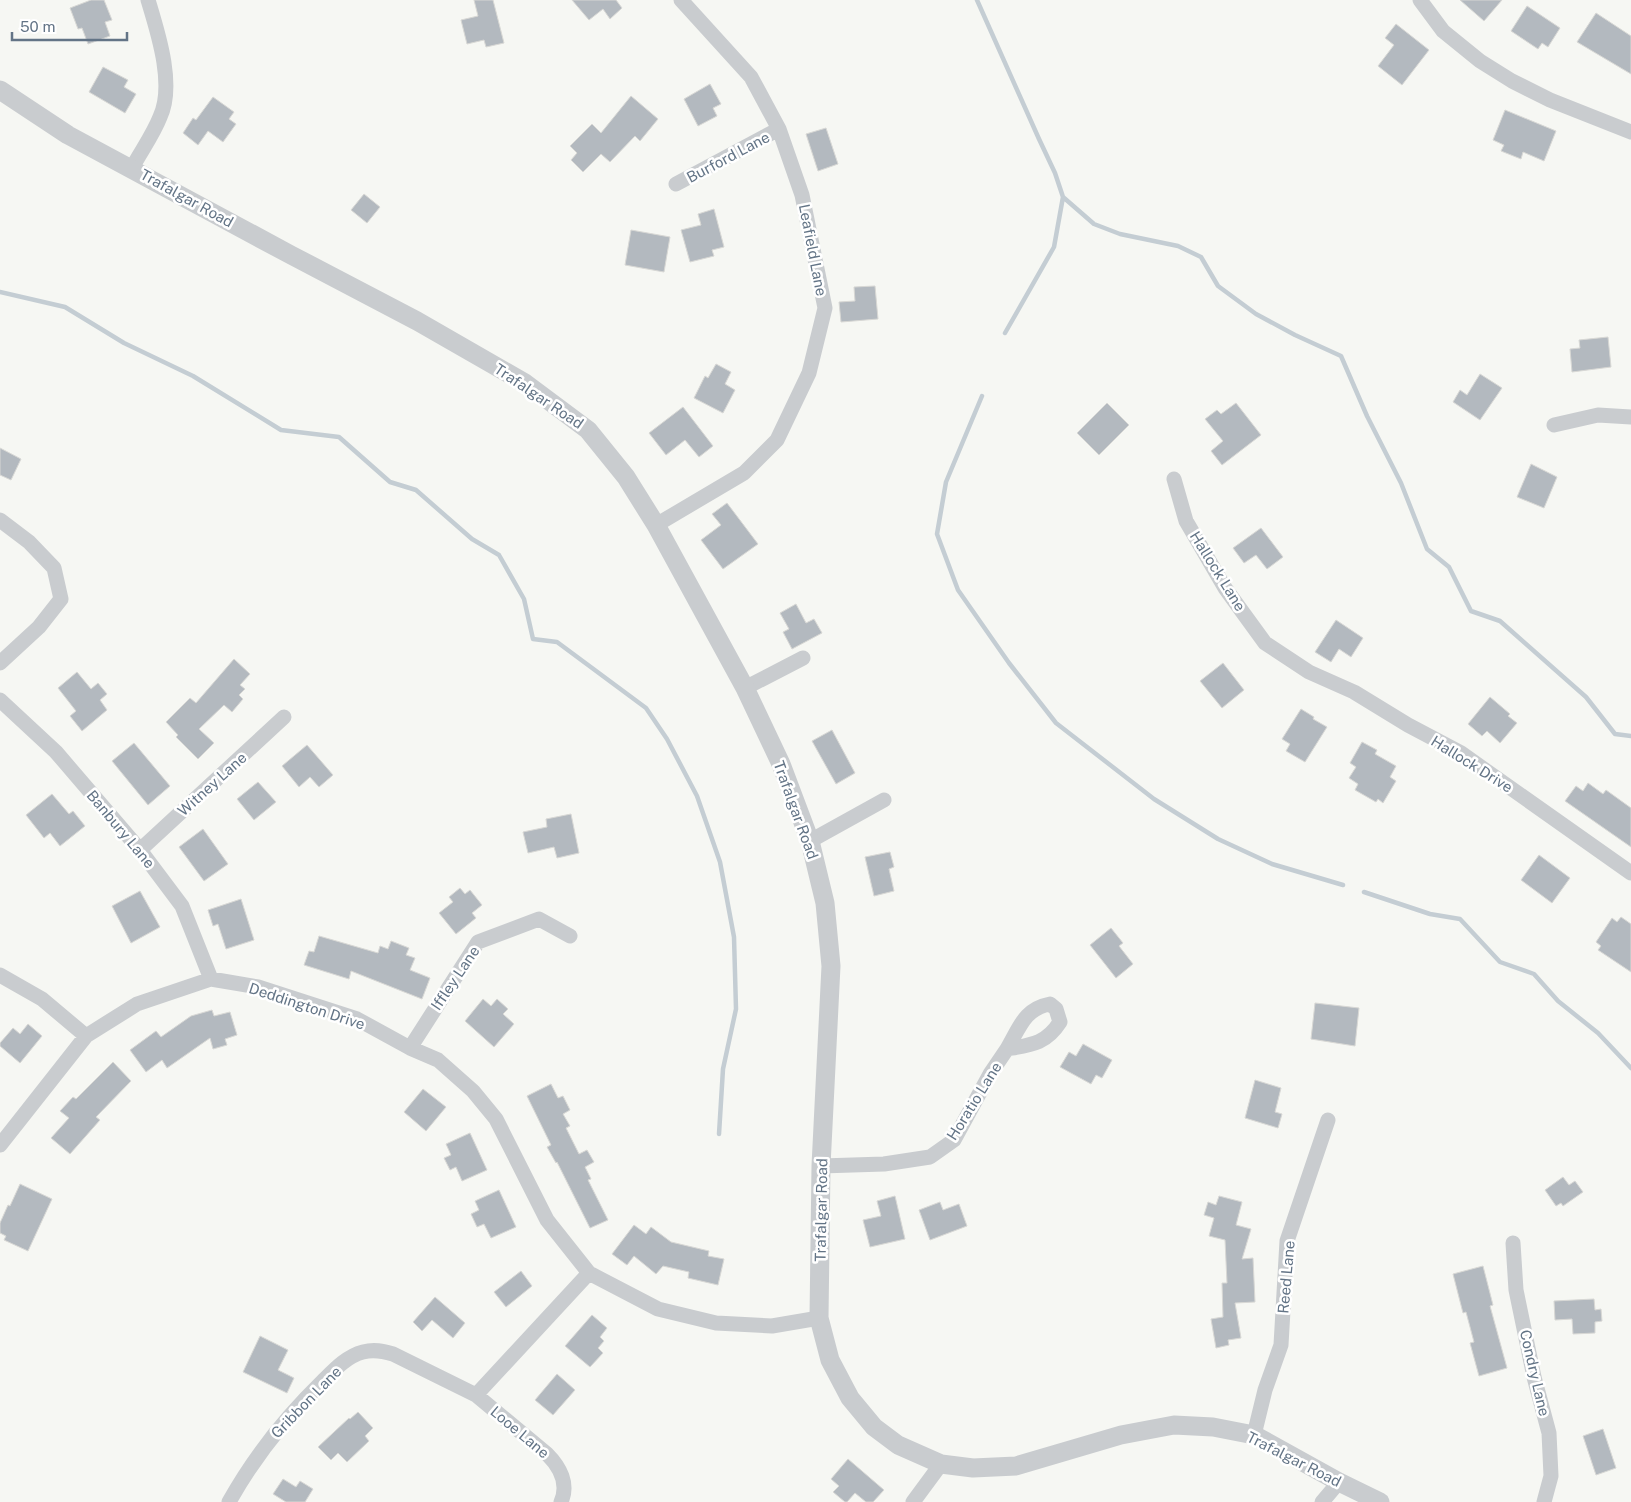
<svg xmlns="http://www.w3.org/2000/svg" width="1631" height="1502" font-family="'Public Sans',sans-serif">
  <rect width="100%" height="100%" fill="#f6f7f3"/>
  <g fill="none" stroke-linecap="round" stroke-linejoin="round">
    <path stroke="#c4cdd3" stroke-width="4.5" d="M977,0L1039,139L1055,173L1063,197L1054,247L1005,333
      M1063,197L1094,224L1120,234L1178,246L1201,257L1218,286L1256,314L1295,335L1341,356L1367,416L1401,483L1427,549L1449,567L1471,611L1500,621L1586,697L1615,734L1631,736
      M0,292L65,307L124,343L193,376L281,430L339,437L390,482L416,490L472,539L499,555L524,599L533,639L557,642L646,708L667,739L697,796L720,862L734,937L736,1009L723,1069L719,1134
      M982,396L946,482L937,534L958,590L1009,663L1056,723L1154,799L1218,839L1272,864L1343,885
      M1364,892L1430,914L1460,919L1500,962L1534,974L1558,1001L1598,1033L1631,1068"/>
  </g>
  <path fill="#b3b9bf" stroke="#d8d8d5" d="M91,0H104L112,20L105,22L110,36L88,44L82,28L78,29L70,8Z
    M474,0H493L504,43L486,47L484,40L467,44L461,20L478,16Z
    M572,0H616L622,8L610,19L603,9L589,20Z
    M1460,0H1502L1484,21Z
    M1527,6L1560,28L1548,47L1542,43L1538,49L1511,31Z
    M1596,13L1631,36V74L1577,42Z
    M1396,24L1429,50L1402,85L1378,66L1394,45L1385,38Z
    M103,67L128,80L124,87L136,94L125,113L89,92Z
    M710,84L721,104L713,108L717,116L698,126L684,99Z
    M631,96L658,119L640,141L635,136L610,162L601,154L583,172L571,160L577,153L570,146L592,124L601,133Z
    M213,97L234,112L229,119L236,124L223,142L208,131L198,145L183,133L193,118L196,120Z
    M1505,110L1556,131L1544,161L1523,152L1521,159L1501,151L1504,145L1493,140Z
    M826,128L838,164L818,171L806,134Z
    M364,194L380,207L367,223L351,210Z
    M714,209L724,247L712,250L714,256L690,262L681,230L701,225L698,214Z
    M631,230L670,237L664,272L625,265Z
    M875,286L878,319L841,322L839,302L855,301L854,287Z
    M1608,337L1611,367L1572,372L1570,349L1580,348L1579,340Z
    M716,364L731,372L725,384L735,390L723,413L694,398L705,376L708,378Z
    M1480,374L1502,388L1480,420L1453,402L1460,390L1467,395Z
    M1107,403L1129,425L1099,455L1077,433Z
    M1236,403L1261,435L1222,465L1211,451L1223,441L1205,419L1217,410L1221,414Z
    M683,407L713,446L699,457L685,440L666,455L649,433Z
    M0,448L21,459L11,480L0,475Z
    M1531,464L1557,477L1544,508L1517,497Z
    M727,503L758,544L723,569L701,540L721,525L712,514Z
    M1261,528L1283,557L1267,569L1256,555L1244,563L1233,548Z
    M796,604L806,623L814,619L822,633L792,649L783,632L789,629L780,613Z
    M1336,620L1363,638L1351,657L1339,649L1331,662L1315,652Z
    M234,659L250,674L240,685L245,689L239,695L243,699L232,712L224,705L199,729L214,743L198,759L176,737L178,735L166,722L190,698L196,703Z
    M1223,663L1244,690L1222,708L1200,681Z
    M77,672L91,689L98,683L107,694L100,700L107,710L82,731L70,716L76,711L58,688Z
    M1490,697L1510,714L1508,716L1517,723L1500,743L1487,731L1482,736L1468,724Z
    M1301,709L1314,717L1313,719L1327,727L1305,762L1286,751L1290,744L1282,739Z
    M832,730L855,773L836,784L812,741Z
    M1362,742L1377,750L1375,754L1396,766L1390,777L1396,781L1383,803L1378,799L1376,802L1355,790L1358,784L1349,778L1356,767L1350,763Z
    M134,743L170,786L148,805L112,761Z
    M307,745L333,775L319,787L310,777L299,787L282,766Z
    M258,782L276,802L254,820L237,799Z
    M1588,783L1603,794L1606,790L1631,808V847L1565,801L1576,786L1583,791Z
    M52,794L69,814L73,811L85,826L60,846L50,833L44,838L26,815Z
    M571,814L579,853L557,858L554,847L528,853L523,832L547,827L546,819Z
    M203,829L228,864L204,881L179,847Z
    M890,852L894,867L889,869L894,891L874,896L865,857Z
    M1539,855L1570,878L1552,903L1521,880Z
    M460,888L465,894L470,890L482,905L472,913L476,918L456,934L439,913L453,902L449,897Z
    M140,891L160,927L131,943L112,906Z
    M241,899L254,940L226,949L218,924L213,926L208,910Z
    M1621,917L1631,924V972L1598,950L1601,946L1596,942L1612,918L1617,922Z
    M1111,928L1123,943L1119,946L1133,964L1116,978L1090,945Z
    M319,936L378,953L380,946L388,949L391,941L409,948L406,955L415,958L410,970L430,978L422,999L351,971L349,979L304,965L309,951L314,952Z
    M483,999L491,1006L497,999L508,1009L503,1014L514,1024L494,1047L465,1021Z
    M1315,1003L1359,1008L1355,1046L1311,1039Z
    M212,1010L214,1016L230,1012L237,1035L225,1039L227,1045L213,1049L210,1038L167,1068L162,1060L146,1072L130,1050L156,1031L161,1037L191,1016Z
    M28,1024L42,1036L20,1063L0,1046V1043L13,1028L20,1034Z
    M1083,1044L1112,1060L1102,1078L1096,1075L1091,1084L1060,1067L1069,1052L1076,1056Z
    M113,1062L131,1081L96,1117L100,1120L70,1154L51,1138L69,1118L60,1111L73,1097L76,1099Z
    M1255,1080L1281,1088L1275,1112L1282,1114L1278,1128L1245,1118Z
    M551,1084L558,1098L563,1096L570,1110L563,1114L570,1126L566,1128L579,1154L587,1150L594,1162L585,1167L591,1179L588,1180L608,1220L590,1228L557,1162L556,1163L547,1147L551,1145L527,1096Z
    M423,1089L446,1107L426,1131L404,1112Z
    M470,1133L487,1170L462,1181L456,1167L450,1170L444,1158L451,1155L446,1144Z
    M1563,1177L1569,1185L1575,1181L1583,1192L1563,1206L1561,1203L1556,1206L1545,1190Z
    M20,1184L52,1199L28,1251L4,1240L6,1236L0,1233V1223L8,1205L10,1206Z
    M499,1190L516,1227L491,1238L484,1224L477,1227L471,1214L479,1210L475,1201Z
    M895,1196L905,1239L870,1247L863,1220L881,1216L877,1201Z
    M1219,1196L1242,1202L1236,1225L1251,1229L1242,1259L1253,1258L1255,1302L1235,1303L1241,1338L1228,1340L1229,1345L1216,1348L1211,1319L1223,1317L1222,1283H1227L1225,1240L1209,1236L1214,1218L1204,1215L1208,1202L1216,1205Z
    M940,1202L943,1210L959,1204L967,1226L930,1240L919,1210Z
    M634,1225L646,1234L651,1227L671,1242L709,1251L708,1256L724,1259L718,1285L688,1278L689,1272L663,1266L656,1274L634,1256L627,1265L612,1254Z
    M1483,1266L1493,1305L1490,1306L1507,1368L1479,1376L1470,1343L1474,1342L1466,1312L1463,1313L1453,1274Z
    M521,1271L532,1286L506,1307L494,1292Z
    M435,1297L465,1323L453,1338L432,1320L422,1331L413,1322Z
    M1594,1299L1595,1310L1601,1309L1602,1321L1595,1322V1333L1573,1334L1572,1319L1555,1320L1554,1301Z
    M592,1315L607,1328L600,1337L604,1341L598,1348L603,1353L590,1367L565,1346Z
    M260,1336L288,1350L278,1370L294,1378L287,1393L243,1372Z
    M557,1374L575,1390L553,1415L535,1400Z
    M358,1412L373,1428L365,1436L369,1441L347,1462L338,1453L331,1460L318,1447L349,1418L350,1419Z
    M1603,1429L1616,1468L1596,1475L1583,1436Z
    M848,1459L884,1490L873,1502H866L855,1493L847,1502H845L833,1492L839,1486L831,1479Z
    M283,1479L296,1487L300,1481L313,1489L305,1502H286L273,1494Z"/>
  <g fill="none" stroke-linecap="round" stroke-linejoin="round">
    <path stroke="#c9cccf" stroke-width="15" d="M1420,0L1443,31L1480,61L1512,81L1550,100L1631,132
      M132,168C141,151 153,135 160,117C175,85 158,33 148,0
      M676,184L779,129
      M1554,425L1598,415L1631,417
      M1174,479L1186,521L1225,588L1265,643L1309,672L1354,692L1408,725L1461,753L1631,873
      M0,520L29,542L54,568L61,599L39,627L0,663
      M656,525L744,473L777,440L809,373L825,308L802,195L779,129L751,77L681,0
      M745,688L803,658
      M0,700L56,752L140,850L182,906L211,979
      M810,841L884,800
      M140,850L284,717
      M0,975L42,999L86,1036
      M410,1048L478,942L539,919L570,936
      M0,1145L86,1036L137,1004L211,979L258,987L357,1019L410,1048L438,1060L473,1091L496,1119L547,1220L589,1273L658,1309L716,1323L772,1326L819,1318
      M821,1166L884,1164L930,1157L954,1140L990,1074L1007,1049C1031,1045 1046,1044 1060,1022L1056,1009L1050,1004C1024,1009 1020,1027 1007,1049
      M1513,1243L1516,1290L1534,1377L1549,1433L1551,1476L1544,1502
      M476,1395L589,1273
      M1254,1435L1265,1390L1281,1345L1287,1241L1328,1120
      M229,1502C254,1457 286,1417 323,1381C334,1370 347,1356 363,1352C374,1349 383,1351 393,1354L476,1395L547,1454C560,1467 569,1484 561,1502
      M913,1502L941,1464
      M1322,1502L1339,1482"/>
    <path stroke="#c9cccf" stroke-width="19" d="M0,90L68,135L291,255L417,321L525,383L588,430L626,477L656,525L745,688L781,764L810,841L825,903L831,966L821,1166L819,1318L830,1360L850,1398L874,1427L898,1445L941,1464L973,1468L1016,1466L1121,1435L1174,1425L1213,1427L1254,1435L1339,1482L1380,1502"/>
  </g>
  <g text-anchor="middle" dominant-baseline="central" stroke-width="5" stroke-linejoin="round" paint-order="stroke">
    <g font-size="15" fill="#637486" stroke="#fff">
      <text transform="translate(728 157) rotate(-28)">Burford Lane</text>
      <text transform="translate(187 198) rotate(29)">Trafalgar Road</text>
      <text transform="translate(813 250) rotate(79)">Leafield Lane</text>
      <text transform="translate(539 396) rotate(34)">Trafalgar Road</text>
      <text transform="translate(1218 571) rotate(58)">Hallock Lane</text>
      <text transform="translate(1472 764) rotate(32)">Hallock Drive</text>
      <text transform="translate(212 784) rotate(-42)">Witney Lane</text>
      <text transform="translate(796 810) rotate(70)">Trafalgar Road</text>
      <text transform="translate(121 829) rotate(50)">Banbury Lane</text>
      <text transform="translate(455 978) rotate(-56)">Iffley Lane</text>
      <text transform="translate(307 1006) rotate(18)">Deddington Drive</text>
      <text transform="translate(974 1101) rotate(-58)">Horatio Lane</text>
      <text transform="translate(821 1210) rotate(-89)">Trafalgar Road</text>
      <text transform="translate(1286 1277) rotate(-85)">Reed Lane</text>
      <text transform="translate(1535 1373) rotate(77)">Condry Lane</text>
      <text transform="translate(306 1402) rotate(-46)">Gribbon Lane</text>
      <text transform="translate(520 1432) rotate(40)">Looe Lane</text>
      <text transform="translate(1294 1459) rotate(27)">Trafalgar Road</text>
    </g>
  </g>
  <path d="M12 32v8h115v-8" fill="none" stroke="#637486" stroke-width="2.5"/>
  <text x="20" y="32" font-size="15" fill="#637486" stroke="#ffffff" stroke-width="4" paint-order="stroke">50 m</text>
</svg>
